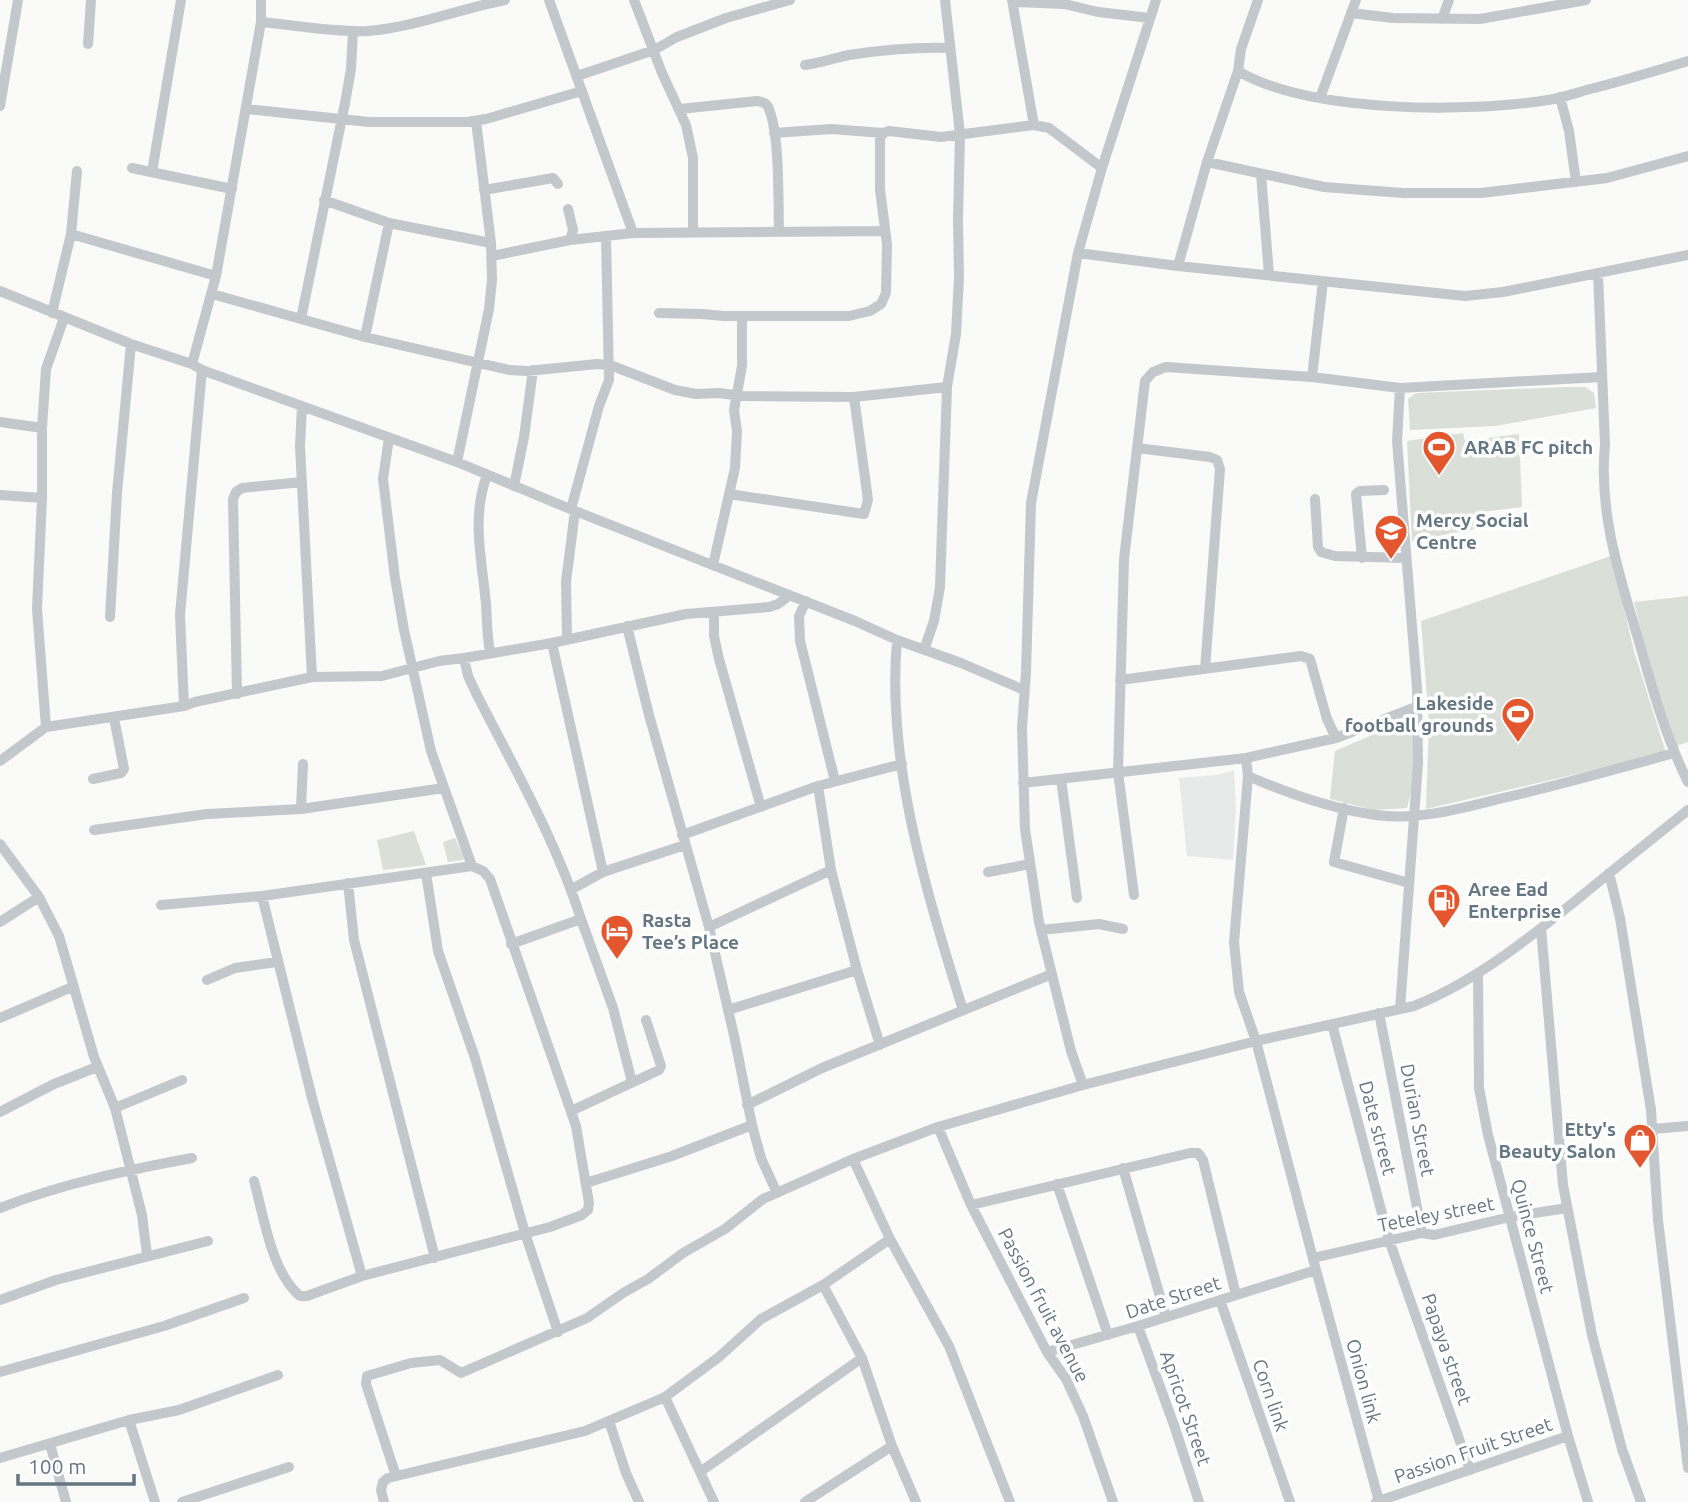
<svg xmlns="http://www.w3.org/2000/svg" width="1688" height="1502" font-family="Ubuntu,sans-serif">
  <rect width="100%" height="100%" fill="#fafaf8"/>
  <path fill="#e8e9e9" d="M1234,770L1236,807L1233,860L1187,856L1179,778L1217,775Z"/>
  <path fill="#dadfd7" d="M1565,387H1585L1594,393L1596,408L1495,426L1410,430L1408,399L1416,393Z
    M1463,433L1465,441L1519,434L1522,507L1474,513L1475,529L1412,541L1407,441Z
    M1611,556L1634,651L1666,753L1426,809L1429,723L1421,621Z
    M1688,596V742L1676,746L1650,669L1634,602Z
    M1416,707L1418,763L1407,808L1374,810L1330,799L1335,751L1409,719Z
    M414,831L426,865L383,870L377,840Z
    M455,838L464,858L463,860L448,862L443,842Z"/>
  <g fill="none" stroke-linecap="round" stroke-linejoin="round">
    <path stroke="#c3c8cc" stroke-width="10" d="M549,0L633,233
      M634,0L662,73L686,125L693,158V232
      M1012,0L1034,125
      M1013,2L1064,4L1098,12L1150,18
      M1351,13L1393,18L1480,19L1586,0
      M1442,19L1449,0
      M261,22C293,25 338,33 368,31C415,27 459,9 505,0
      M88,44L91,0
      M805,65C820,63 834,58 849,55C882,50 915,47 949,48
      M1238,71C1309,113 1467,113 1548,100C1562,98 1576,93 1590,89C1623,81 1655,71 1688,61
      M577,76L654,50L677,37L726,18L790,0
      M1560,97L1569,131L1576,182
      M1320,98L1356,0
      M0,106L18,0
      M246,109L369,122H467L486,119L582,91
      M680,109L757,101C763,102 767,103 769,109C780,137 778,199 779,231
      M774,133L831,129L883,133L889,131L941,137L1034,125L1049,128L1102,168
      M1207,162L1324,187L1403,193H1481L1607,178L1688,156
      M132,168L232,189
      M152,172L181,0
      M1261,174L1269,275
      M484,190L553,178L558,184
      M324,200L389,223L491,243
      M568,209L573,230L570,240
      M71,234L216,276
      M1078,253L1178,266L1465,296L1503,292L1688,255
      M492,256L570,240L633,233L885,231
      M1178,266L1207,162L1238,71L1241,49L1258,0
      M1598,273L1605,445C1598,513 1621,581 1640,645C1653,691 1666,738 1688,782
      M0,291L131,344L192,364L202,370L457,462L575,511L855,621L897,640L961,663L1024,690
      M212,294L365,337L509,370L527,371L597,364L610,365L675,390L696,394L719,393L742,396L854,397L947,387
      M52,313L71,234L77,171
      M659,313L702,314L723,316H849L870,311L881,304L886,293L887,244L880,190V139L883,133
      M301,319L345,103L351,69L353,31
      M365,337L389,223
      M192,364L216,276L261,22V0
      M1312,377L1323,281
      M1400,388L1397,441L1417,688L1418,763L1400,1009
      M302,406L300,446L312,677
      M0,422L42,428
      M1137,448L1210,457L1217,460L1220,469L1205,669
      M457,462L489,309L492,280L491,243L476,121
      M487,475C471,518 482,560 486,604C487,621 487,636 490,652
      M514,486L524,437L533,370
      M729,494L864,514L868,500L854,397
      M0,495L42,498
      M1315,499L1318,547L1321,552L1335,556L1406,558
      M571,509L599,406L609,380L606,236
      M1362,558L1356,494L1360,491L1384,490
      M713,565L735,468L737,431L734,410L742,366V317
      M806,601L799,616L800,641L835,781
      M714,613V636L719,659L761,807
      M110,617L117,493L131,344
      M627,626L649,715L709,927L735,1040L752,1125L761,1158L777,1193
      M567,639L566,582L575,511
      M897,640C886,763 927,894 963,1010
      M552,643L603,872
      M924,650L934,621L940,587L947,387L956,334L959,278L958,220L960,134L945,0
      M464,658L468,676L475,691C513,766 555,838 581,919L511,944
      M1120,680L1301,656L1310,659L1327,719L1336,738
      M237,694L233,499L236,492L242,488L302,482
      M184,706L180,615L202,370
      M46,727L37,609L42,498V428L46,369L64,318
      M0,761L46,727L184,706L195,702L312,677L382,676L439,661L464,658L552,643L686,614L769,607L778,604L790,595
      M1248,776C1289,794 1331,809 1376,815C1418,821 1463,808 1503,798C1560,785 1617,769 1674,753
      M93,779L121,773L124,769L114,718
      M1061,779L1077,898
      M1023,783L1246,758L1336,738L1416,707
      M818,786L831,870L857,970L880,1045
      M1344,808L1334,862L1409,883
      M301,809L303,764
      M94,830L207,814L301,809L444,788
      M682,835L818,786L902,764
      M0,844L39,897L59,936L94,1057L115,1108L142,1215L147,1255
      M988,872L1030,864
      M426,873L438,951L475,1058L525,1233L558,1332
      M1609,873L1620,918L1651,1110L1658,1220L1688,1468
      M348,883L354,940L435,1258
      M572,889L603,872L685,845
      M1134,895L1118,772L1124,559L1145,381L1153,372L1166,367L1312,377L1400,388L1601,377
      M262,896L312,1098L362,1276
      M161,905L262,896L472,866
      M581,919L613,1008L632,1082
      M0,922L39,897
      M709,927L831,870
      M1541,928L1563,1185L1592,1335L1622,1449L1641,1502
      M1041,930L1099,924L1123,929
      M1478,973L1479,1088L1488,1135L1568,1436L1588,1502
      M207,980L235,968L277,962
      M728,1010L857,970
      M1379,1013L1422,1233
      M0,1018L72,987
      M1332,1024L1389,1240L1470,1470
      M1083,1085L1071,1051L1039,922L1025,829L1022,728L1026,672L1031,503L1078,253L1102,168L1156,0
      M747,1105L822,1068L1052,974
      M115,1108L182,1080
      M571,1111L659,1070L661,1066L646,1020
      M0,1112L54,1084L97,1067
      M938,1127L971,1205L1047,1352L1066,1379L1083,1416L1113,1502
      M1652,1129L1688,1126
      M853,1159L890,1239L949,1346L1010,1502
      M1123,1168L1166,1317
      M254,1181C264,1216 271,1272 300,1296H307L362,1276L550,1227L582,1215L588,1210L589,1203L576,1126L490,879L483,871L472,866L431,751L404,630L395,578L383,479L389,438
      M586,1183L672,1156L752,1125
      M1057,1184L1108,1335
      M971,1205L1190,1153H1198L1203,1160L1236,1295
      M0,1208C61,1184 127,1170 192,1158
      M1313,1258L1422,1233L1434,1235L1510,1217L1567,1208
      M1316,1270L1379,1501
      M823,1285L862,1358L892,1446L916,1502
      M0,1300L56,1280L208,1241
      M1220,1300L1290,1502
      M1138,1326L1175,1428L1199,1502
      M1047,1352L1138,1326L1316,1270L1256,1041L1239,992L1234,942L1248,776L1246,758
      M0,1372L164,1326L244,1298
      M665,1397L714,1502
      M129,1420L155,1502
      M609,1421L626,1473L639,1502
      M50,1444L66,1502
      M0,1458L129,1420L179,1410L278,1375
      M700,1472L862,1358
      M396,1476L366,1384L367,1376L411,1363L440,1360L461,1373L587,1318L623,1293L648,1279L683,1253L725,1229L763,1199L853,1159L938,1127L1083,1085L1256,1041L1414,1006C1475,982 1528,939 1579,898C1615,868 1652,839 1688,810
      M182,1502L289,1467
      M384,1502L381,1490L383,1482L388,1478L585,1431L665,1397L719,1357L761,1319L823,1285L890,1239
      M805,1502L892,1446
      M1376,1502L1568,1436"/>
  </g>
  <defs>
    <symbol id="stadium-pin" viewBox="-11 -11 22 30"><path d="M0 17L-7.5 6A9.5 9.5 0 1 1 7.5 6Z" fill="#e4572e" stroke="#fff"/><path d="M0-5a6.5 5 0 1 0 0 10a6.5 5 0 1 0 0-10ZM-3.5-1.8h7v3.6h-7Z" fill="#fff"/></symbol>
    <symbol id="school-pin" viewBox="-11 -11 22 30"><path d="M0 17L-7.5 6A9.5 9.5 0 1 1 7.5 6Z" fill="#e4572e" stroke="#fff"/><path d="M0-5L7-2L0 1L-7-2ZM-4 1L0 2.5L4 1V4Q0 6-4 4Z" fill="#fff"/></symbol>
    <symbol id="fuel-pin" viewBox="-11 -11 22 30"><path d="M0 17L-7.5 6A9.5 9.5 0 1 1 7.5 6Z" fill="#e4572e" stroke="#fff"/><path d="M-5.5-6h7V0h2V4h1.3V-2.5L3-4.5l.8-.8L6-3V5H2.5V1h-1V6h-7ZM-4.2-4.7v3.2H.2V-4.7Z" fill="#fff"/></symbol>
    <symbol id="hotel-pin" viewBox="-11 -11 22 30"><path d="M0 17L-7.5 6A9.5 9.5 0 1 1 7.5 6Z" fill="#e4572e" stroke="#fff"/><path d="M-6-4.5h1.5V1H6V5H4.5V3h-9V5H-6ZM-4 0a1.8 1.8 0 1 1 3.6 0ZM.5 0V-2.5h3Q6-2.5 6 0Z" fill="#fff"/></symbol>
    <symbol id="shop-pin" viewBox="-11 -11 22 30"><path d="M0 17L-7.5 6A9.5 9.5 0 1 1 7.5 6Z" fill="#e4572e" stroke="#fff"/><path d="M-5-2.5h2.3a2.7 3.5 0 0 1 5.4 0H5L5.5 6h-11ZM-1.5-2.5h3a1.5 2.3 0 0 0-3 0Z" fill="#fff"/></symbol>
  </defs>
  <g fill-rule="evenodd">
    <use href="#stadium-pin" x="1420" y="428" width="38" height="52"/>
    <use href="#school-pin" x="1372" y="512" width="38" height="52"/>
    <use href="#stadium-pin" x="1499" y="695" width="38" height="52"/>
    <use href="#fuel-pin" x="1425" y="881" width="38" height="52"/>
    <use href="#hotel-pin" x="598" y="912" width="38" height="52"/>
    <use href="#shop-pin" x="1621" y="1121" width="38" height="52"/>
  </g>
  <g text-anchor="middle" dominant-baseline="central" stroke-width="7" stroke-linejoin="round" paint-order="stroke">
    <g font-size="19" font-weight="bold" fill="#657683" stroke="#fff" text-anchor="start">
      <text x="1464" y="447">ARAB FC pitch</text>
      <text x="1416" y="520">Mercy Social<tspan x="1416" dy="22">Centre</tspan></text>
      <text x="1494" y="703" text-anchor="end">Lakeside<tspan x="1494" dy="22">football grounds</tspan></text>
      <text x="1468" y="889">Aree Ead<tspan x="1468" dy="22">Enterprise</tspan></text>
      <text x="642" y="920">Rasta<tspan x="642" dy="22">Tee’s Place</tspan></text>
      <text x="1616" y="1129" text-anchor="end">Etty's<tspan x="1616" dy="22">Beauty Salon</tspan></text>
    </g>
    <g font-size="19" fill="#657683" stroke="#fff">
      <text transform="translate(1418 1120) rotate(79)">Durian Street</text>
      <text transform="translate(1378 1128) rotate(75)">Date street</text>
      <text transform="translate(1436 1214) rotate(-11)">Teteley street</text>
      <text transform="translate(1533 1236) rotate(75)">Quince Street</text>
      <text transform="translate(1173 1297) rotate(-18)">Date Street</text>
      <text transform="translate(1044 1305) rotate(62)">Passion fruit avenue</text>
      <text transform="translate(1447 1349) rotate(71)">Papaya street</text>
      <text transform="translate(1364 1381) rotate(75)">Onion link</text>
      <text transform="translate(1271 1395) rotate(71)">Corn link</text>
      <text transform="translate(1186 1408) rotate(71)">Apricot Street</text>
      <text transform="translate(1473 1450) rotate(-19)">Passion Fruit Street</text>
    </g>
  </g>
  <path d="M18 1474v10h116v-10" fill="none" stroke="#657683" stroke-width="3.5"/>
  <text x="28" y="1474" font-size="21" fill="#657683" stroke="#ffffff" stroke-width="5" paint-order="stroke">100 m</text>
</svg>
